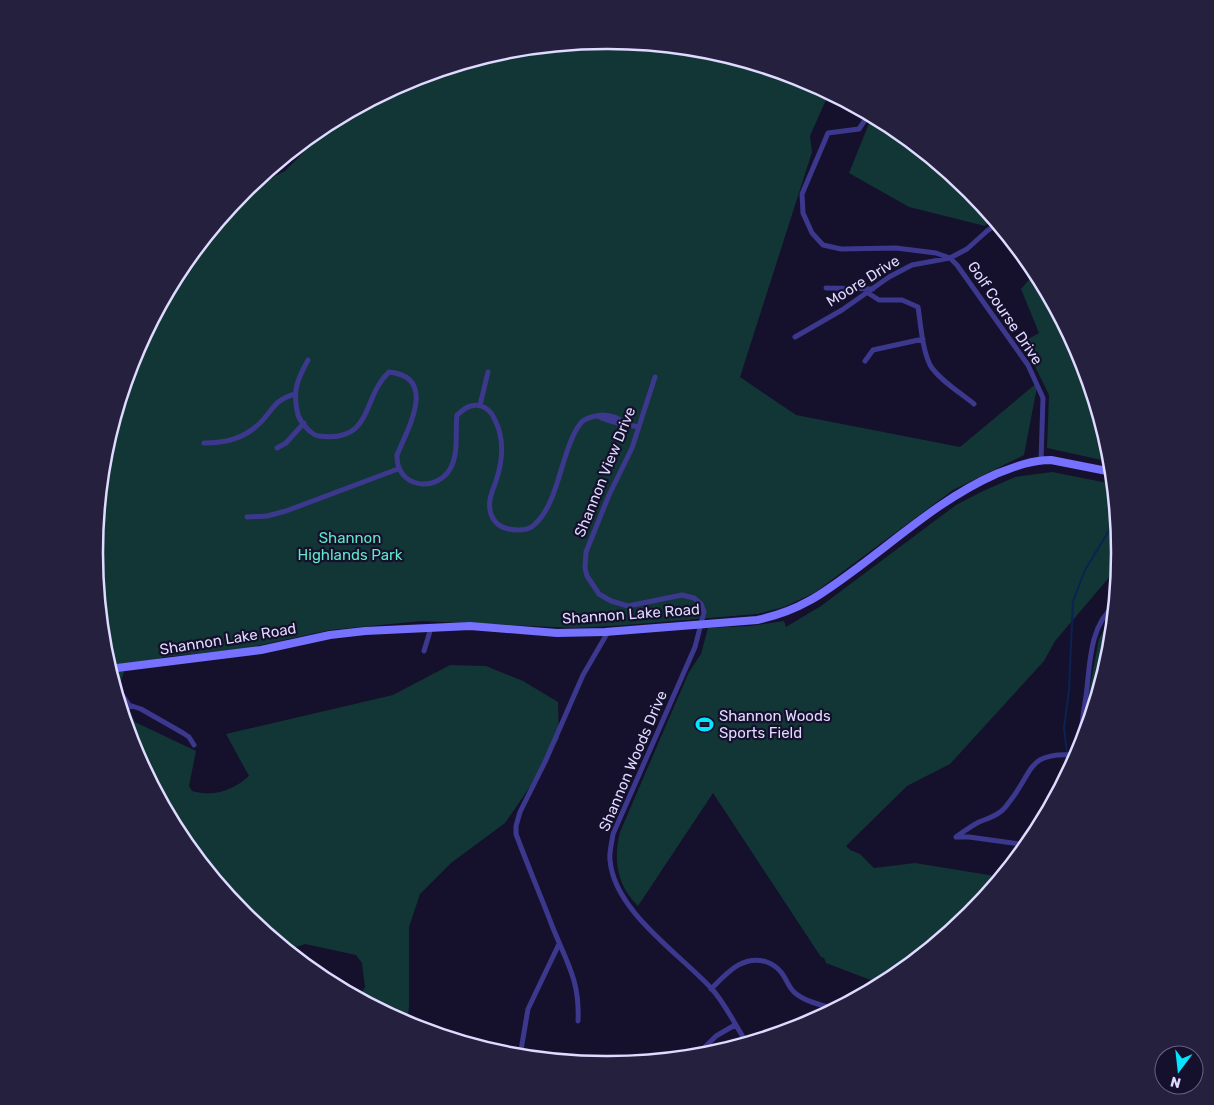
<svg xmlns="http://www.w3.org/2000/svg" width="1214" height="1105" font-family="Rubik,sans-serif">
  <rect width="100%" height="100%" fill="#15102c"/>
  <path fill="#123635" d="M607,40L707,50L803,79L829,93L810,136L812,152L740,377L796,415L960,447L1038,382L1024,455L953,490L814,593L784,607L757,614L626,625L575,628L421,621L330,630L242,649L164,657L125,669L121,681L124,698L135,722L196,751L189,786L192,791C214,797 232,791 249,776L226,734L393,695L450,665L486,666L523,681L558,702L559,738L540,772L505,823L451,863L420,894L409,927V1006L407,1024L359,998L365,987L362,963L356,955L305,944L287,950L244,915L181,837L133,748L104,652L95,552L104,452L134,356L181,268L237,200L247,190L285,171L303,153L311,135L323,126L411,79L507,50Z
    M872,116L892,127L970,190L992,218L985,226L909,207L849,173Z
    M1036,272L1081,357L1110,453L1111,462L1047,448L1049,395L1023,342L1039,333L1021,289L1033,275L1037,277Z
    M1052,472L1113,484L1119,553L1118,567L1055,641L1044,661L950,764L907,786L846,846L850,850L860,854L874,868L915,863L1001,877L969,915L891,979L881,984L826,963L824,958L821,957L713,793L638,906C617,886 613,860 620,832L689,672L701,654L708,628L750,626L784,621L786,627L821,606L956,505L981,492L1015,477Z
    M1113,613L1110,653L1083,742L1082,728L1099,639Z"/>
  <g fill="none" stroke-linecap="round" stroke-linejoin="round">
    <path stroke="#0a2350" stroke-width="2" d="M1069,769L1064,728L1069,690L1073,601L1085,570L1116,519"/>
    <path stroke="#3c388d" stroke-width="5" d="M867,113L865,120L859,129L828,133L802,194L803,213L812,233L823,245L841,249L896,248L936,253L950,258L957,265L1028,365L1043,398L1041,460
      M826,288L873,289
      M868,293L879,300H902L918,307C921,326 922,348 930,365C938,379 962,394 974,404
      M795,337L842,310L889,277L912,265L950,258L967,249L987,231L997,224
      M308,360C297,380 292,392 298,415C301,423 311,435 319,436C374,443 361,398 389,372C438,377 408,428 397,455C396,488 436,493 450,469C459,454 455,432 457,415C464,409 471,403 481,406C486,407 492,413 494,418C505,438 503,460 496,481C492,492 487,502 491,514C495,526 506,530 518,530C524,530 531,529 535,524C559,503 561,450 580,424C583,419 591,417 596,416C608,413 619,418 628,425
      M865,361L873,350L923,339
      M655,377L632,448L609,495L586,552L585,568L587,576L599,594L611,601L628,606L682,595L694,598L701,604L704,612L695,647L613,834C612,842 609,852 610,860C614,911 679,953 712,989C726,1005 735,1025 747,1043
      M480,405L488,372
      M598,416C610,423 624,424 638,427
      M204,443C225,443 243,439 259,424C274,410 272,401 295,394
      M277,448L286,443L304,423
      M247,517L267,516L286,511L398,469
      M424,651L431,628
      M114,683L129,705L141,709L183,733L189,737L194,745
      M124,717L129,705
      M1076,757L1074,755C1076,749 1080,741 1081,734C1082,721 1084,709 1086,696C1090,666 1089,626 1114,606
      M956,837C963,832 971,826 979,822C986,819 994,817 1000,812C1004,810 1007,805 1010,801C1034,771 1027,752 1074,755
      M957,837H969L1027,845
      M711,989C727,973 743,954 767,962C772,964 776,966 780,971C786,977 788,987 795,993C806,1002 822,1005 835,1009
      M578,1021C580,981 567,963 553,928C541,897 528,866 516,834V826L520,812L545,762L583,675L608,632
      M520,1056L528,1009L559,944
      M696,1056L716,1036L735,1025"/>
    <path stroke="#7671ff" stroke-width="8" d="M110,672L117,668L261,650L330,635L365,631L470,626L557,633L605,632L757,620C801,611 825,592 860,566C904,533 946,496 996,474C1014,467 1031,460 1051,460L1112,472"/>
  </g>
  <defs>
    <symbol id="stadium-bare" viewBox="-9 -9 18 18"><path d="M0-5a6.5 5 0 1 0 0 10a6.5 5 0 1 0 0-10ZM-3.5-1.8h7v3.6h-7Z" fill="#06e5ff" stroke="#15102c" stroke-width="2.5" paint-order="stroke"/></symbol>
  </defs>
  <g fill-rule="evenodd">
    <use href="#stadium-bare" x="692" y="712" width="25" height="25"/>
  </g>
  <g text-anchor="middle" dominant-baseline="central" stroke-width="4.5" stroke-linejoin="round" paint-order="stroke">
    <g font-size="15" fill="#dfdaff" stroke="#15102c">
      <text transform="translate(863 281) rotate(-32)">Moore Drive</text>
      <text transform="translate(1005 313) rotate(56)">Golf Course Drive</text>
      <text transform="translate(605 472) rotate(-68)">Shannon View Drive</text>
      <text transform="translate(631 614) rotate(-4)">Shannon Lake Road</text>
      <text transform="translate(228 639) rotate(-9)">Shannon Lake Road</text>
      <text transform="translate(633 761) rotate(-67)">Shannon Woods Drive</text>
    </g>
    <g font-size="15" fill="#5fe7c6" stroke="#15102c">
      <text x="350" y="538">Shannon<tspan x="350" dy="17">Highlands Park</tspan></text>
    </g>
    <g font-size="15" fill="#dfdaff" stroke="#15102c" text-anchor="start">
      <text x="719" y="716">Shannon Woods<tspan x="719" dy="17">Sports Field</tspan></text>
    </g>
  </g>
  <path d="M0 0H1214V1105H0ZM606 49H608A503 503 0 0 1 1111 552V553A503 503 0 0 1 608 1056H606A503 503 0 0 1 103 553V552A503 503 0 0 1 606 49Z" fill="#25203d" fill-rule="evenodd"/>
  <path fill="none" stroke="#dfdaff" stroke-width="2.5" d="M606 49H608A503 503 0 0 1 1111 552V553A503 503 0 0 1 608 1056H606A503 503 0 0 1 103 553V552A503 503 0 0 1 606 49Z"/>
  <g transform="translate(1179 1070) rotate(195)"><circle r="24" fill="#15102c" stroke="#666180"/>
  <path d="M0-4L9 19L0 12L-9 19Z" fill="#06e5ff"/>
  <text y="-8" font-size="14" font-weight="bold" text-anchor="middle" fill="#dfdaff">N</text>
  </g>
</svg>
